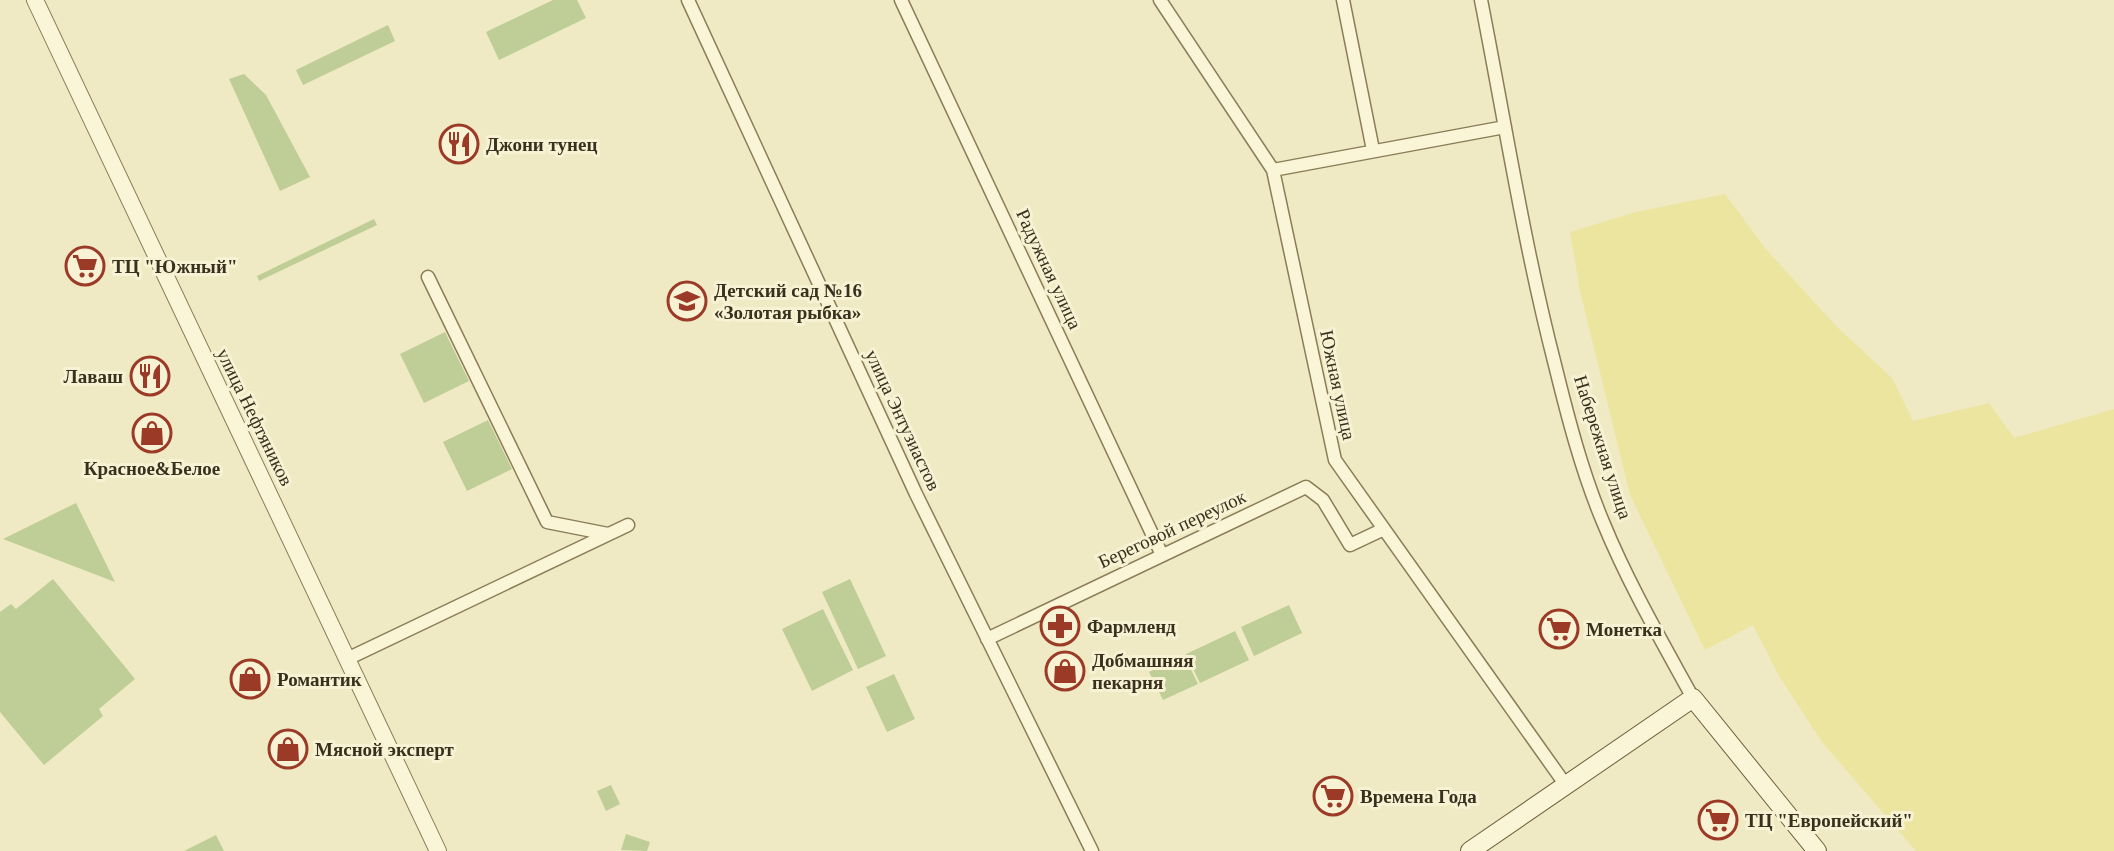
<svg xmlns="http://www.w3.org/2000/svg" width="2114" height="851" font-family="'Times New Roman',serif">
  <rect width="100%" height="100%" fill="#efeac3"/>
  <path fill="#bece96" d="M553,0H577L586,18L499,60L486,32Z
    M388,25L395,41L303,85L296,70Z
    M244,74L266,95L310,177L280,191L229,79Z
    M374,219L377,225L259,281L257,276Z
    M445,332L469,381L424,403L400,354Z
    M488,420L512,469L467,491L443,442Z
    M76,503L115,582L3,539Z
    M53,579L135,679L99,709L103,716L44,765L0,712V612L11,604L16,609Z
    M850,579L886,656L858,669L822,592Z
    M1289,605L1302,633L1254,656L1241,627Z
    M823,609L853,670L812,691L782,629Z
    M1235,631L1249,660L1200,683L1186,654Z
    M1184,655L1198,684L1163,700L1149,672Z
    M894,674L915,719L887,732L866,687Z
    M611,785L620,804L606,811L597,791Z
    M626,834L650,842L647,851L621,850Z
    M216,835L224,851H184Z"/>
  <path fill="#ece59f" d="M1725,194L1765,248L1836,326L1892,378L1913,421L1989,403L2014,438L2114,409V851H1916L1822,742L1779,676L1753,625L1705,650L1630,495L1580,291L1570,232L1636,212Z"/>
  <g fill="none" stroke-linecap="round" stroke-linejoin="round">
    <defs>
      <path id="minor" d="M688,0L916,494L1092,851
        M901,0L1162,555
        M1160,0L1273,170L1335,460L1565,784
        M1343,0L1373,150
        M1481,0C1505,122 1524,245 1555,365C1568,418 1582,472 1603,522C1628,583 1661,640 1693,698
        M1273,170L1505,127
        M428,277L547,522L608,534
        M987,639L1306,487L1323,500L1350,545L1384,529
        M347,659L628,525"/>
      <path id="tertiary" d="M35,0L438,851"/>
      <path id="secondary" d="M1470,851L1693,698L1817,851"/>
    </defs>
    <use href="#minor" stroke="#8a7c59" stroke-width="15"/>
    <use href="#tertiary" stroke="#8a7c59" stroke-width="18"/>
    <use href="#secondary" stroke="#6c5c3c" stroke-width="20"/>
    <use href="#minor" stroke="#faf5d6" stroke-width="12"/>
    <use href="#tertiary" stroke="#faf5d6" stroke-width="16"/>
    <use href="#secondary" stroke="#faf5d6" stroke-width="18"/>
  </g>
  <defs>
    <symbol id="restaurant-ring" viewBox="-11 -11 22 22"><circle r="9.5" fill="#f7f2d3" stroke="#9b3a27" stroke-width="1.5"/><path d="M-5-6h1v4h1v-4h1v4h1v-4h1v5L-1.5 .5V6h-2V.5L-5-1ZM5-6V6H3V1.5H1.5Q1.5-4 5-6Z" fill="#9b3a27"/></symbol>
    <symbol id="supermarket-ring" viewBox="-11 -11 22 22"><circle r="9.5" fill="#f7f2d3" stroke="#9b3a27" stroke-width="1.5"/><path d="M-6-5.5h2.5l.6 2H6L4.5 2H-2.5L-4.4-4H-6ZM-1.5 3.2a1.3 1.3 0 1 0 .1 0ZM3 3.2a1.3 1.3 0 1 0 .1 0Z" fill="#9b3a27"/></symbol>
    <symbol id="school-ring" viewBox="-11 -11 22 22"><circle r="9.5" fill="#f7f2d3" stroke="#9b3a27" stroke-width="1.5"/><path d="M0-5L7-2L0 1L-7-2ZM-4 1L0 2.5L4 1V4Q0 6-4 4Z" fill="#9b3a27"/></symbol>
    <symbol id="shop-ring" viewBox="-11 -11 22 22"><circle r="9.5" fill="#f7f2d3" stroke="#9b3a27" stroke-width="1.5"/><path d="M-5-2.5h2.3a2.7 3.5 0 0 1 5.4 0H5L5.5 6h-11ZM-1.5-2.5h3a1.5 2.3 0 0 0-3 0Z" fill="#9b3a27"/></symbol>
    <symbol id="pharmacy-ring" viewBox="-11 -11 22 22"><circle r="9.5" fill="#f7f2d3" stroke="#9b3a27" stroke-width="1.5"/><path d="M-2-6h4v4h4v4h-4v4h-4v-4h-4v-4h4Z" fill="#9b3a27"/></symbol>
  </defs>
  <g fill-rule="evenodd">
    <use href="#restaurant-ring" x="437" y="122" width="44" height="44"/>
    <use href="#supermarket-ring" x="63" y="244" width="44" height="44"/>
    <use href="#school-ring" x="665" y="279" width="44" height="44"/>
    <use href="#restaurant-ring" x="128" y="354" width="44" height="44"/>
    <use href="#shop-ring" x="130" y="411" width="44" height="44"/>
    <use href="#pharmacy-ring" x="1038" y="604" width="44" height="44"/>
    <use href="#supermarket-ring" x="1537" y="607" width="44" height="44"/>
    <use href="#shop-ring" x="1043" y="649" width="44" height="44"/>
    <use href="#shop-ring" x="228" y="657" width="44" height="44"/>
    <use href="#shop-ring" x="266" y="727" width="44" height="44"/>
    <use href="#supermarket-ring" x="1311" y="774" width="44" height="44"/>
    <use href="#supermarket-ring" x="1696" y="798" width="44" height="44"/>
  </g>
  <g text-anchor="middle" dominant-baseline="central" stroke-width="6" stroke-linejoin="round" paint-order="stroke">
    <g font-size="19" font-weight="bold" fill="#3a301e" stroke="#f7f2d3" text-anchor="start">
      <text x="486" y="144">Джони тунец</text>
      <text x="112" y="266">ТЦ "Южный"</text>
      <text x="714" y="290">Детский сад №16<tspan x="714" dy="22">«Золотая рыбка»</tspan></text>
      <text x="123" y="376" text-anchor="end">Лаваш</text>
      <text x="152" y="468" text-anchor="middle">Красное&amp;Белое</text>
      <text x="1087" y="626">Фармленд</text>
      <text x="1586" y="629">Монетка</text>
      <text x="1092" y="660">Добмашняя<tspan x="1092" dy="22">пекарня</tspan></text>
      <text x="277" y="679">Романтик</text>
      <text x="315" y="749">Мясной эксперт</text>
      <text x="1360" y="796">Времена Года</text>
      <text x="1745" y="820">ТЦ "Европейский"</text>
    </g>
    <g font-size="19" fill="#3a301e" stroke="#f7f2d3">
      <text transform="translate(1049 269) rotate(65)">Радужная улица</text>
      <text transform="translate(1338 385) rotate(78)">Южная улица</text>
      <text transform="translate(255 417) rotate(64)">улица Нефтяников</text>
      <text transform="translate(903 420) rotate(65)">улица Энтузиастов</text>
      <text transform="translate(1603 447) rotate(72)">Набережная улица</text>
      <text transform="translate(1172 529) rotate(-25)">Береговой переулок</text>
    </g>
  </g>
</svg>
